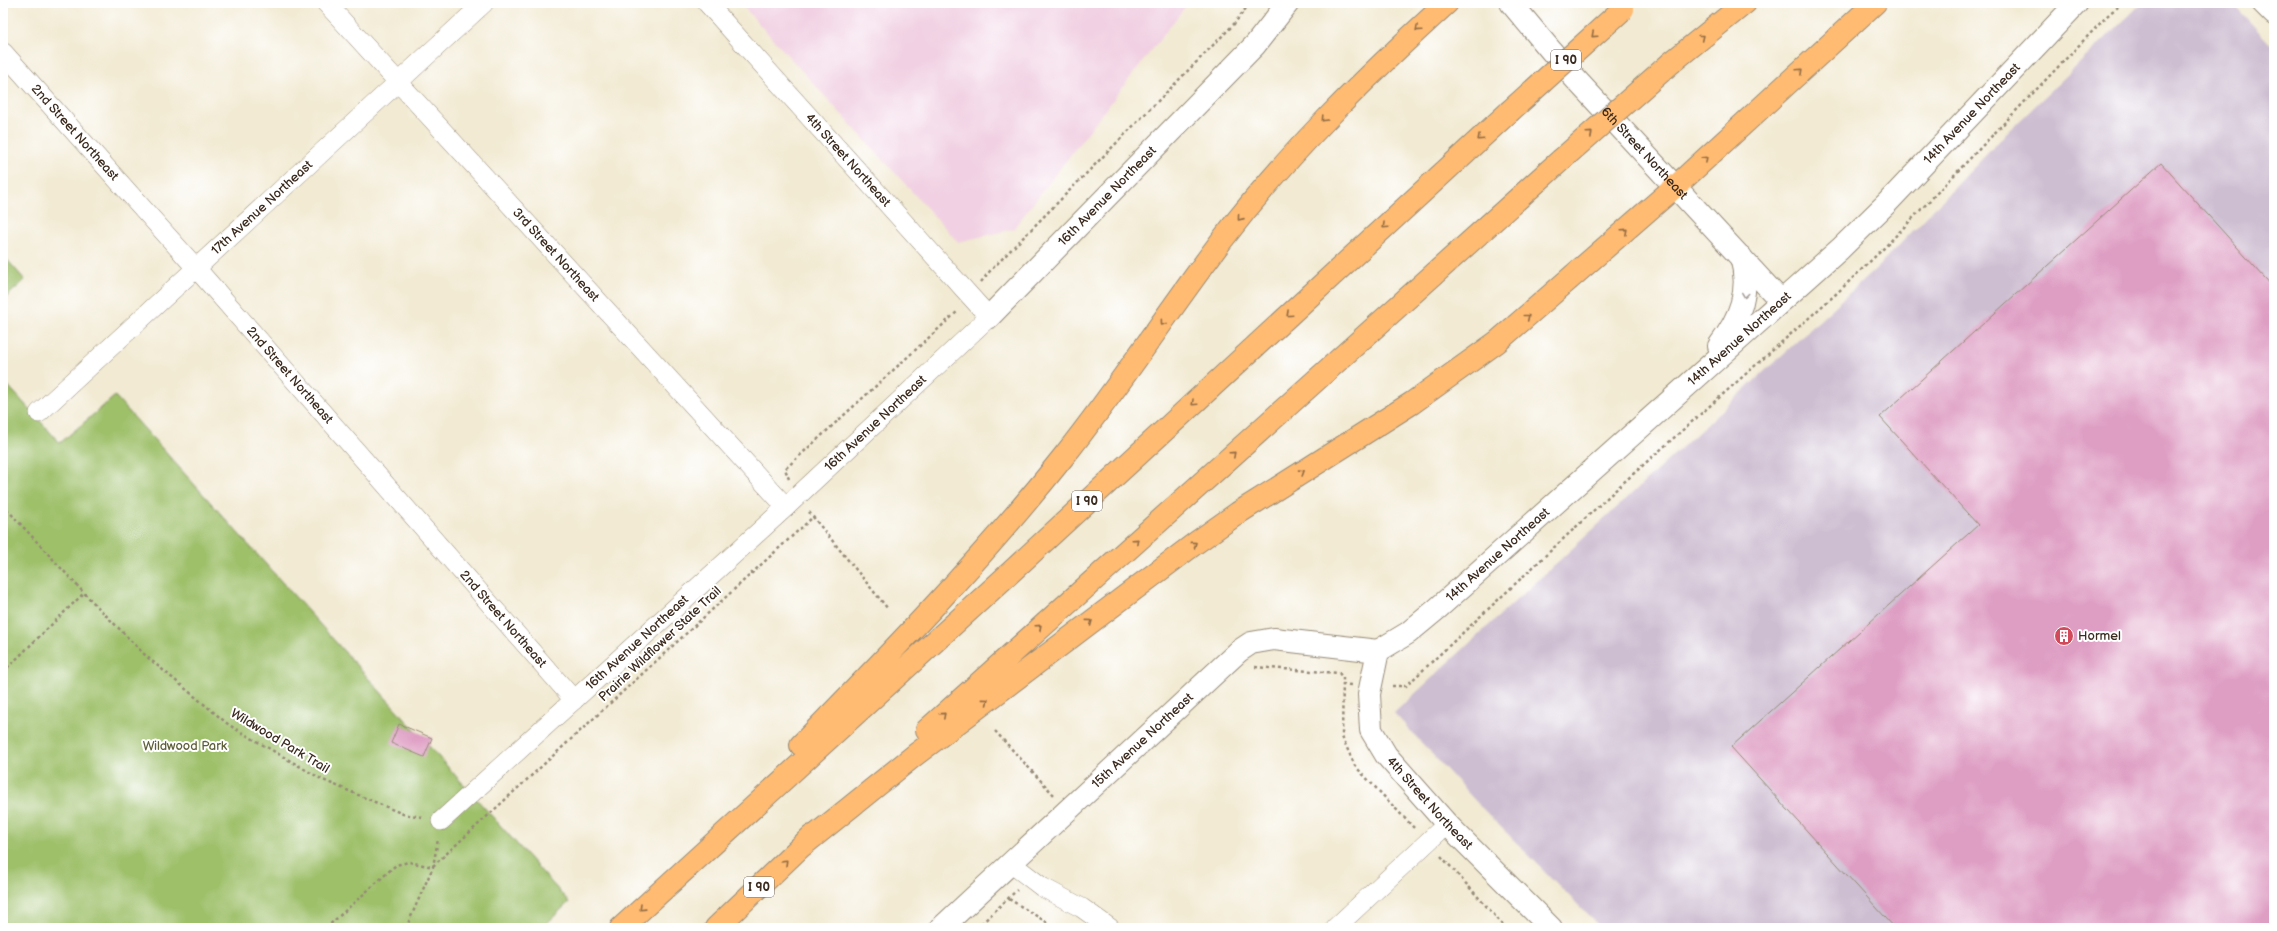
<svg xmlns="http://www.w3.org/2000/svg" width="2277" height="931" font-family="'Balsamiq Sans',sans-serif">
  <rect width="100%" height="100%" fill="#fff"/>
  <filter id="ink" filterUnits="userSpaceOnUse"><feTurbulence type="fractalNoise" baseFrequency=".025" numOctaves="2"/><feDisplacementMap in="SourceGraphic" scale="8" xChannelSelector="R" yChannelSelector="G"/><feConvolveMatrix kernelMatrix="1 2 1 2 8 2 1 2 1" color-interpolation-filters="sRGB"/></filter>
  <filter id="wash" filterUnits="userSpaceOnUse"><feTurbulence type="fractalNoise" baseFrequency=".012" numOctaves="4" result="noise"/><feDisplacementMap in="SourceGraphic" scale="16" xChannelSelector="R" yChannelSelector="G"/><feGaussianBlur stdDeviation="0.9" result="paint"/><feColorMatrix in="noise" values="0 0 0 0 0 0 0 0 0 0 0 0 0 0 0 0 0 1.4 0 .05"/><feComposite in="paint" operator="in"/></filter>
  <g filter="url(#wash)">
    <rect width="100%" height="100%" fill="#f2ead3"/>
    <path fill="#f1d0e3" d="M740,3H1188L1013,229L958,242Z"/>
    <path fill="#cebed1" d="M2142,3H2229L2237,8L2274,48V928H1601L1482,808L1394,713L1883,262L2007,133Z"/>
    <path fill="#9ec069" stroke="#6c7544" d="M3,255L25,280L3,300Z
      M3,380L60,443L115,396L569,902L542,928H3Z"/>
    <g id="blocks">
      <path fill="#de9dc3" d="M2161,163L2274,288V928H1895L1731,747L1978,525L1880,417Z
        M399,724L432,738L424,757L391,743Z"/>
    </g>
  </g>
  <g filter="url(#ink)">
    <use href="#blocks" fill-opacity="0" stroke="#968a78" stroke-width="1"/>
    <g fill="none" stroke-linecap="round" stroke-linejoin="round">
      <defs>
        <g id="minor">
          <path id="s1" d="M326,3L786,507"/>
          <path id="s2" d="M3,52L196,268L574,700"/>
          <path id="s3" d="M39,413L484,3"/>
          <path id="s4" d="M441,821L786,507L989,317L707,3"/>
          <path d="M1012,864L1042,887L1082,908L1110,928"/>
          <path d="M1335,928L1447,824"/>
        </g>
        <g id="tertiary">
          <path id="s5" d="M1511,3L1569,72L1781,301"/>
          <path d="M2263,3L2274,14"/>
          <path id="s6" d="M989,317L1255,45L1288,3"/>
          <path d="M1719,346C1740,318 1751,291 1741,257"/>
          <path id="s7" d="M1378,651L1408,633L1437,609L1840,249L1888,202L2077,3"/>
          <path id="s8" d="M1378,651L1369,694L1371,730L1386,755L1447,824L1551,928"/>
          <path id="s9" d="M941,928L1239,651L1251,643L1274,639L1378,651"/>
        </g>
        <path id="motorway" d="M1672,62L1745,3
          M927,730L1561,160
          M801,745C892,652 983,558 1064,456C1120,386 1168,311 1222,240C1289,152 1366,77 1447,3
          M802,846L915,755L1197,542L1238,513L1412,403L1497,342L1676,186L1875,3
          M621,928L1011,572L1509,112
          M716,928L812,836"/>
      </defs>
      <use href="#minor" stroke="#968a78" stroke-width="20"/>
      <use href="#tertiary" stroke="#968a78" stroke-width="24"/>
      <use href="#motorway" stroke="#968a78" stroke-width="24"/>
      <path stroke="#968a78" stroke-width="2.5" stroke-dasharray="3 3" stroke-linecap="butt" d="M981,282L990,271L1234,24L1250,3
        M789,479L785,469L958,311
        M3,505L84,593L146,656L229,725L323,780L403,814L422,817
        M809,512L888,609
        M1255,667L1339,673L1343,678L1342,737L1355,766L1415,829
        M3,672L84,593
        M1342,684L1351,685
        M1392,686H1406L1623,483L1837,293L1884,248L2110,13L2124,3
        M995,731L1054,795
        M1441,856L1506,928
        M433,866L813,517
        M1009,899L1056,928
        M326,928L396,865L409,862L433,867
        M406,928L433,867L438,839
        M977,928L1017,890"/>
      <use href="#minor" stroke="#fff" stroke-width="19"/>
      <use href="#tertiary" stroke="#fff" stroke-width="22"/>
      <use href="#motorway" stroke="#ffbb71" stroke-width="22"/>
      <defs>
        <path id="motorway-bridge" d="M1509,112L1623,9
          M1561,160L1672,62"/>
      </defs>
      <use href="#motorway-bridge" stroke="#968a78" stroke-width="24" stroke-linecap="butt"/>
      <use href="#motorway-bridge" stroke="#ffbb71" stroke-width="22"/>
    </g>
    <defs><path id="oneway-chevron" d="M-2-3.5L2.5 0L-2 3.5" fill="none" stroke-width="1.6" stroke-linecap="round" stroke-linejoin="round"/></defs>
    <g stroke="#936b43">
      <use href="#oneway-chevron" transform="translate(1418 29) rotate(138)"/>
      <use href="#oneway-chevron" transform="translate(1594 35) rotate(138)"/>
      <use href="#oneway-chevron" transform="translate(1702 37) rotate(-39)"/>
      <use href="#oneway-chevron" transform="translate(1800 71) rotate(-43)"/>
      <use href="#oneway-chevron" transform="translate(1324 119) rotate(133)"/>
      <use href="#oneway-chevron" transform="translate(1590 134) rotate(-42)"/>
      <use href="#oneway-chevron" transform="translate(1480 138) rotate(137)"/>
      <use href="#oneway-chevron" transform="translate(1705 159) rotate(-43)"/>
      <use href="#oneway-chevron" transform="translate(1240 218) rotate(129)"/>
      <use href="#oneway-chevron" transform="translate(1385 226) rotate(137)"/>
      <use href="#oneway-chevron" transform="translate(1625 231) rotate(-42)"/>
      <use href="#oneway-chevron" transform="translate(1289 314) rotate(137)"/>
      <use href="#oneway-chevron" transform="translate(1527 317) rotate(-39)"/>
      <use href="#oneway-chevron" transform="translate(1163 323) rotate(126)"/>
      <use href="#oneway-chevron" transform="translate(1194 403) rotate(137)"/>
      <use href="#oneway-chevron" transform="translate(1233 454) rotate(-42)"/>
      <use href="#oneway-chevron" transform="translate(1302 472) rotate(-32)"/>
      <use href="#oneway-chevron" transform="translate(1136 541) rotate(-42)"/>
      <use href="#oneway-chevron" transform="translate(1194 544) rotate(-36)"/>
      <use href="#oneway-chevron" transform="translate(1090 622) rotate(-37)"/>
      <use href="#oneway-chevron" transform="translate(1039 627) rotate(-42)"/>
      <use href="#oneway-chevron" transform="translate(986 701) rotate(-37)"/>
      <use href="#oneway-chevron" transform="translate(943 715) rotate(-42)"/>
      <use href="#oneway-chevron" transform="translate(785 862) rotate(-44)"/>
      <use href="#oneway-chevron" transform="translate(642 908) rotate(136)"/>
    </g>
    <use stroke="#a79f9a" href="#oneway-chevron" transform="translate(1745 295) rotate(98)"/>
  </g>
  <defs>
    <symbol id="building-disc" viewBox="-11 -11 22 22"><circle r="9.5" fill="#d1495b" stroke="#fff"/><path d="M-4-6H4V6H1V3H-1V6H-4ZM-2.5-4.3h1.7v1.8h-1.7ZM.8-4.3h1.7v1.8H.8ZM-2.5-1h1.7V.8h-1.7ZM.8-1h1.7V.8H.8Z" fill="#fff"/></symbol>
  </defs>
  <g fill-rule="evenodd">
    <use href="#building-disc" x="2053" y="625" width="22" height="22"/>
  </g>
  <g text-anchor="middle" dominant-baseline="central" stroke-width="4" stroke-linejoin="round" paint-order="stroke">
    <g fill="#fff" stroke="#766a62" stroke-width="1">
      <rect x="1551" y="50" width="30" height="20" rx="3"/>
      <rect x="1072" y="491" width="30" height="20" rx="3"/>
      <rect x="744" y="877" width="30" height="20" rx="3"/>
    </g>
    <g font-size="12" font-weight="bold" fill="#3b2a1e">
      <text x="1566" y="60">I 90</text>
      <text x="1087" y="501">I 90</text>
      <text x="759" y="887">I 90</text>
    </g>
    <g font-size="13" fill="#3b2a1e" stroke="#fff">
      <text stroke="none"><textPath href="#s7" startOffset="802">14th Avenue Northeast</textPath></text>
      <text stroke="none"><textPath href="#s2" startOffset="108">2nd Street Northeast</textPath></text>
      <text stroke="none"><textPath href="#s5" startOffset="201">6th Street Northeast</textPath></text>
      <text transform="translate(848 160) rotate(48)">4th Street Northeast</text>
      <text stroke="none"><textPath href="#s6" startOffset="169">16th Avenue Northeast</textPath></text>
      <text stroke="none"><textPath href="#s3" startOffset="303">17th Avenue Northeast</textPath></text>
      <text stroke="none"><textPath href="#s1" startOffset="341">3rd Street Northeast</textPath></text>
      <text stroke="none"><textPath href="#s7" startOffset="478">14th Avenue Northeast</textPath></text>
      <text stroke="none"><textPath href="#s2" startOffset="432">2nd Street Northeast</textPath></text>
      <text stroke="none"><textPath href="#s4" startOffset="589">16th Avenue Northeast</textPath></text>
      <text stroke="none"><textPath href="#s7" startOffset="154">14th Avenue Northeast</textPath></text>
      <text stroke="none"><textPath href="#s2" startOffset="756">2nd Street Northeast</textPath></text>
      <text stroke="none"><textPath href="#s4" startOffset="265">16th Avenue Northeast</textPath></text>
      <text transform="translate(660 644) rotate(-43)">Prairie Wildflower State Trail</text>
      <text transform="translate(280 741) rotate(31)">Wildwood Park Trail</text>
      <text stroke="none"><textPath href="#s9" startOffset="275">15th Avenue Northeast</textPath></text>
      <text stroke="none"><textPath href="#s8" startOffset="174">4th Street Northeast</textPath></text>
    </g>
    <g font-size="13" fill="#3b2a1e" stroke="#fff" text-anchor="start">
      <text x="2078" y="636">Hormel</text>
    </g>
    <g font-size="13" fill="#5e5e38" stroke="#fff">
      <text x="185" y="746">Wildwood Park</text>
    </g>
  </g>
  <rect width="2277" height="931" fill="none" stroke="#fff" stroke-width="16"/>
</svg>
